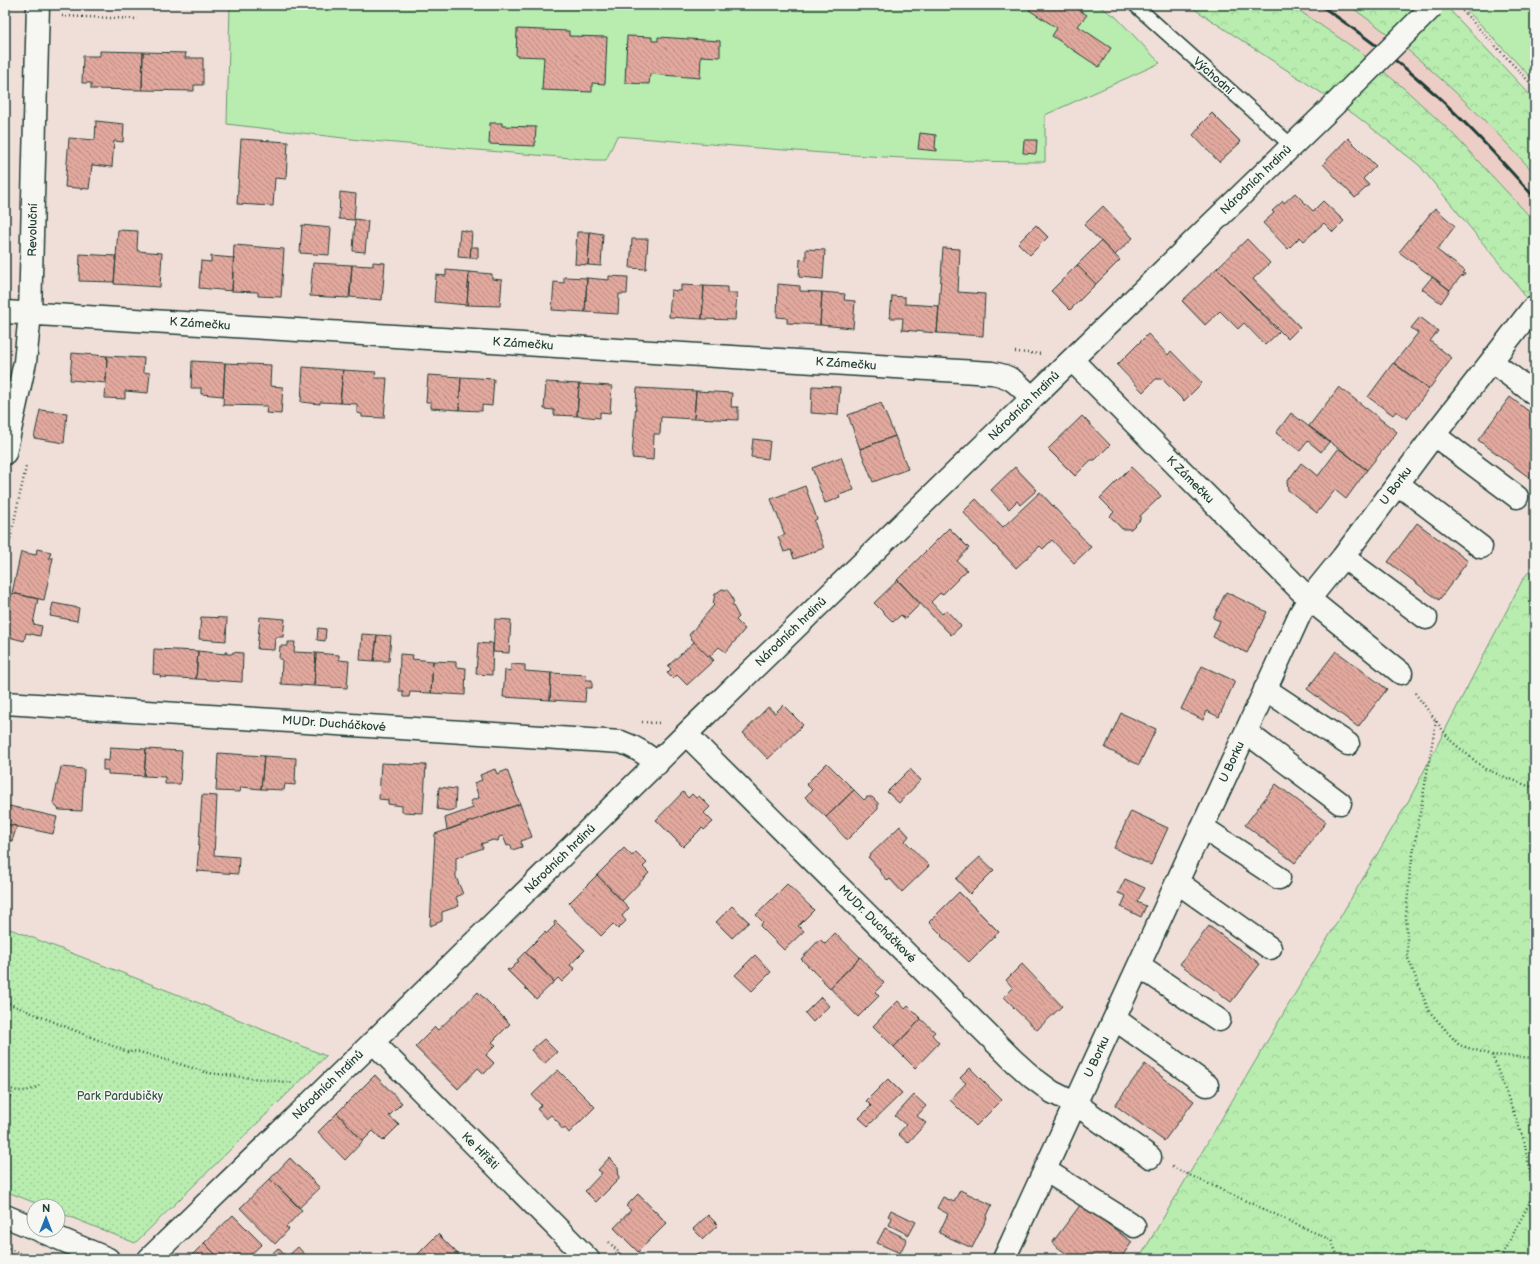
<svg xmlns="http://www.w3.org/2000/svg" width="1540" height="1264" font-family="'Balsamiq Sans',sans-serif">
  <defs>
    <pattern id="forest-crowns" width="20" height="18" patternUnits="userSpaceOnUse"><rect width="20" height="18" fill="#b8edaf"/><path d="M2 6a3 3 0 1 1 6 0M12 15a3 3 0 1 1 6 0" fill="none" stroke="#9ecc97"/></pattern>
    <pattern id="park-dots" width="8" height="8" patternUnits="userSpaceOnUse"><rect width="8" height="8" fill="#b8edaf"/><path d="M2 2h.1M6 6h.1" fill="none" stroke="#9ecc97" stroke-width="1.8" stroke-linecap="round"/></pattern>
    <pattern id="building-back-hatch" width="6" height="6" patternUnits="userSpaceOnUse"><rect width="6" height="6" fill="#e2a89e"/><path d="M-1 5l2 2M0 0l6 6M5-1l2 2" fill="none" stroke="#b78a82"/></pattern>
  </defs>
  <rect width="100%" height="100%" fill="#f0dfd9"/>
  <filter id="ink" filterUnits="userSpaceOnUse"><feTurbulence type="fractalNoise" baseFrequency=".025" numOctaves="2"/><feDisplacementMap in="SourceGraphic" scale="8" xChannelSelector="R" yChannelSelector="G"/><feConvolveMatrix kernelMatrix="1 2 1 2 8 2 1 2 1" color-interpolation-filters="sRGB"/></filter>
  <g filter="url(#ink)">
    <path fill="#eccec7" d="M1291,5H1348L1379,26L1429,67L1474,109L1535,174V222L1451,132L1407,91L1360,52Z"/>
    <path fill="#b8edaf" stroke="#6c9572" d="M230,5H1097L1115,16L1160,63L1045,115V162C902,162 759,148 617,136L606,160H594L360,140L227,124Z
      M1462,5H1535V82Z"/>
    <path fill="url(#forest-crowns)" stroke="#6c9572" d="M1188,5H1291L1360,52L1407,91L1451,132L1535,222V316L1522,291L1419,165L1355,115Z
      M1348,5H1445L1535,100V174C1478,111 1418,53 1348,5Z
      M1535,564V1259H1139L1409,800L1523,579Z"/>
    <path fill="url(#park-dots)" stroke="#6c9572" d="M5,927L189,999L326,1056L135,1243L58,1212V1206H43L5,1191Z"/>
    <path fill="url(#building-back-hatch)" stroke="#1f3d34" d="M944,5H977V7Z
      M1033,5H1072L1087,15L1078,26L1111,48L1099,67L1052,36L1057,28L1029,10Z
      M517,29L569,31V36L607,37L605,84L592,83V92L542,90L544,57L516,56Z
      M627,36L652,37V41H658V37L720,41V57L701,56L700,78L650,74L649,84L625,83Z
      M100,51L143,52L142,90L91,89V83H82L83,56H100Z
      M143,52L186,53L185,58H203V85H194V91L142,90Z
      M1212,113L1241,142L1219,162L1193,135L1200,127L1199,126Z
      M96,121L124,124L123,142L114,141L112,167L92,165L89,189L65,187L69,138L95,140Z
      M490,123H502V126L536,127L535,146L489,144Z
      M920,133L936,135L935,148L937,149V151L918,149Z
      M1348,138L1376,166L1363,179L1369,185L1355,198L1323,164Z
      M241,139L288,142L286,179L275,178L273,206L237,204Z
      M1024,140H1037L1036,154L1023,153Z
      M340,192L356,194L354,220L339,219Z
      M1295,193L1313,211L1323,201L1344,221L1333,232L1324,223L1304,241L1300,237L1288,249L1263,223L1274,213L1272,211L1283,201L1284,203Z
      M1103,206L1133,238L1115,255L1084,225Z
      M1435,208L1455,226L1437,250L1465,271L1463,273L1465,274L1463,277L1462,275L1450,290L1399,252Z
      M355,219L368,221L365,252L353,251Z
      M302,225L331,228L329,255L300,253Z
      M1036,225L1048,237L1030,255L1018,243Z
      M118,230L138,231L137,248L138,251L162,253L160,287L114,284Z
      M460,230L472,232L470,258L458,257Z
      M577,232H590L588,265L575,264Z
      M590,232L603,234L601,266L588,265Z
      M632,239H648L646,269L630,268Z
      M1247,239L1270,263L1253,279L1300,327L1288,339L1217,268Z
      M1101,241L1120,260L1096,284L1077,265Z
      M234,245L284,249L281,297L258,296V292L232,291Z
      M471,247H478V258H470Z
      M943,248L960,249L958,292L985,294L983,336L937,333Z
      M806,249L825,250L823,279L799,277L800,259L806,260Z
      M80,254L116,256L114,282L79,281Z
      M211,256L234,258L232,291L199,288L201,261L211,262Z
      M373,262L385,263L382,300L350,297L352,265L373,266Z
      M313,263L352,265L349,298L310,296Z
      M1077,265L1096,284L1070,310L1051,291Z
      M1217,268L1279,332L1265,345L1244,323L1238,329L1220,311L1205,325L1182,301Z
      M446,270L469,272L467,305L434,302L436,275L446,276Z
      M469,272L492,274V279L502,280L500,306L467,305Z
      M609,276L628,277L627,294H619L618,314L585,312L587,278L609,280Z
      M564,277L587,278L585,312L552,310L554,282L564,283Z
      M1432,277L1450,290L1441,303L1422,289Z
      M778,284L800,286V291L822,292L820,325L787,323V318L777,317Z
      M681,285L704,286L702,319L669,317L671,290L681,291Z
      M704,286L727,287V293H737L735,320L702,319Z
      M822,292L845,294L844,300L855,301L853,328L820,325Z
      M892,296L905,297V304L939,306L937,333L902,330L903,318H890Z
      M1420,317L1438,331L1430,341L1452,358L1429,389L1394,363L1418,333L1411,328Z
      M1148,334L1168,355L1171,351L1202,383L1184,401L1162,379H1156L1143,392L1117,365Z
      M72,353L107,356L106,383L70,380Z
      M107,356L144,358L143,372L150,373L148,393L125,391V399L105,398Z
      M192,361L225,363L223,396L201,394V388H191Z
      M225,363L271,365L270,386L283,387L281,414L266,413L267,406L223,405Z
      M1393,363L1429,389L1407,419L1396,411L1393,415L1368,397Z
      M303,367L343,370L340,403L320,402V404L301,402Z
      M343,370L376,372L375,378H387L384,418L362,417V414L357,413V404L340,403Z
      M428,375L461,377L459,410L431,408V402H426Z
      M461,377L494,379L492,406L482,405V411L459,410Z
      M546,382L579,384L577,416L554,415V410L544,409Z
      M579,384L612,386L610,413L600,412V418L577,416Z
      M812,386L840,387L838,415L811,413Z
      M1339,387L1397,432L1367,470L1309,426Z
      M637,388L696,391L694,419L661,417L660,434H654L653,460L632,458Z
      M696,391L732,393L731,407H738V420L694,418Z
      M1510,397L1535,416V471L1530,478L1478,440Z
      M881,403L895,436L860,449L848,415Z
      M40,410L67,413L64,443L34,438Z
      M1291,413L1329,442L1321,452L1308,441L1300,451L1276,433Z
      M1082,416L1110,445L1095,460H1091L1075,476L1048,449Z
      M895,436L908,469L873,482L860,449Z
      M753,439L770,441L768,459L751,457Z
      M1339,448L1367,470L1346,499L1335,490L1317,513L1288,490L1287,482L1301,463L1318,476Z
      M841,457L854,490L839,495L840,498L825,503L812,468Z
      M1015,467L1037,490L1020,505L1017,501L1009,509L991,490Z
      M1131,467L1161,496L1140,516V520L1131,529H1122L1110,516L1114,512L1100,498Z
      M805,486L817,519L814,521L824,548L794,559L791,550L784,552L778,537L785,535L771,499Z
      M1040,492L1091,547L1074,563L1052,540L1043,549L1040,546L1016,568L963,512L976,499L1003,527Z
      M1417,523L1468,561L1439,600L1388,562Z
      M949,528L969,548L957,561L967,570L942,595L940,593L931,602L942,614L946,610L961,626L951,635L897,580Z
      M37,549L51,552L49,558H53L44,600L12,593L21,552L36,555Z
      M898,580L920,604L905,619L901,615L893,622L874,603Z
      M722,589L727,590L731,595L734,603L732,604L739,617L736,620L745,629L726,652L719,647L710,656L714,660L713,661L694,642L689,635L714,605L713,604L715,594Z
      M1226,592L1267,612L1247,653L1213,637L1220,621L1213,618Z
      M12,593L38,599L33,624L42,626L40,636L26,633L24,641L5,636L6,629H5V625Z
      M53,603L79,608L77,621L50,616Z
      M201,617L227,618L226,641L199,639Z
      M260,617L285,619L283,637H275L274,650L257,649Z
      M495,619L511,620L509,653L493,652Z
      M318,628L326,629L325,641L317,640Z
      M362,634L377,635L374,661L360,660Z
      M377,635L391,636L389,661H374Z
      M288,642H295L294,652L316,653L314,686L281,684L282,659H279L280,646H288Z
      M489,642L493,644L492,675L476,674L478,643L489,644Z
      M694,642L713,661L687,685L677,675L673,679L667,673L671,669L668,666Z
      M154,649L198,651L196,679L160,677L161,675L153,674Z
      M198,651L225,654V652H227L226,654H232L233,652L243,653L242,682L196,679Z
      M1336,651L1387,689L1358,727L1307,689Z
      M316,653L339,655V660L349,661L347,688L314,686Z
      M400,654L413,655L412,659L433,661L431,693L410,692L409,697H403V691H399Z
      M433,661L456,662V667L466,668L465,695L431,693Z
      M511,664L525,665V671L551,673L550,700L503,697L505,670L511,671Z
      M1202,666L1235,681L1219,717L1207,711L1203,720L1181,709Z
      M551,673L587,675L586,680H592V688H586L585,702L550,700Z
      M783,705L803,725L768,759L743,733L768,707L775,713Z
      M1121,713L1156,729L1139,765L1105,748Z
      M110,747L146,749L144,776L108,774V770H103V760L109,761Z
      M146,749L182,751L180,784H165V777L144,776Z
      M218,753L264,756L261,789L241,787L240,792L216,791Z
      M264,756L296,758L295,785L285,784L284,790L261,789Z
      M5,762L8,763L5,778Z
      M381,763L426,765L423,813L402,812V806L388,804V800L379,799Z
      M827,763L854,790L826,817L805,797L812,790L806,784Z
      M61,767L84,769L82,811L59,810L53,803Z
      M495,769L497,774L507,770L520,804L447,830L445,818L473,808L470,801L479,798L474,783L482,780L480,775Z
      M910,769L921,780L899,803L887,792Z
      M1276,784L1326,822L1295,863L1245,825Z
      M439,787L456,789L455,809L449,811L437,809Z
      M854,790L864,800L867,797H872L878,803V809L847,840L826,817Z
      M683,792L688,798L692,794L696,798L699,796L710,807L704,813L713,822L704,830L702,828L683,847L656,820Z
      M202,795L217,796L214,855L239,857L238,874L197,871Z
      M520,804L532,837L521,841L522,847L512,850L511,845L507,846L503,836L499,837L498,841L493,840L481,844L483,848L456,858V877L463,894L456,897L459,906L442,912V921L430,926L435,834Z
      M5,805L57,817L53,834L5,824Z
      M1131,811L1168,828L1151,865L1114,848Z
      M6,824L17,826L12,841L5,839Z
      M900,826L909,836L905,841L929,866L902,892L890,879L888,881L879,871L880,870L868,857Z
      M624,848L632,856L636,852L647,863L643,867L649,873L622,901L597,875Z
      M980,857L994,870L970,894L956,879Z
      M597,875L629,908L622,916L626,921L618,929L613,924L601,936L569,903Z
      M1125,879L1145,888L1137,902L1146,906L1141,917L1121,907L1126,896L1118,893Z
      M787,884L814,910L798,926L804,931L784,950L760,926L763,922L756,915Z
      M959,892L999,932L969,962L941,936L942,935L929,922Z
      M732,906L749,922L732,938L716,922Z
      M555,921L585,950L570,965L575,969L562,982L558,978L554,982L525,952L545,932L546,934L555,925L554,923Z
      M1209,926L1260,964L1231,1002L1180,964Z
      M835,933L860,957L830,988L801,959L820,939L825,944Z
      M525,952L554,982L536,999L507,970L508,969L510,970L519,961L517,960Z
      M755,955L771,972L752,991L735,975Z
      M860,957L884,983L875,992L879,996L858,1017L830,988Z
      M1022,964L1062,1006L1037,1030L1013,1007H1014L1004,997L1013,988L1006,980Z
      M478,992L510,1024L492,1042L496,1045L486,1055L494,1063L484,1074L478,1068L458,1089L415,1047L435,1027L438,1030Z
      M821,997L829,1006L813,1022L805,1013Z
      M898,1001L905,1009L908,1006L921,1019L894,1047L873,1026Z
      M921,1019L935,1032L932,1035L939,1043L915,1068L894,1047Z
      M544,1039L557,1052L544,1064L531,1050Z
      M1145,1064L1194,1101L1164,1141L1115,1105Z
      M970,1068L1002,1100L976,1126L950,1100L966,1083L960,1078Z
      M558,1070L595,1107L569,1133L565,1128L563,1130L559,1125L560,1124L551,1115L546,1119L537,1109L541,1105L532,1095Z
      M375,1075L402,1103L389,1116L399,1125L383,1141L373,1131L363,1141L337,1113Z
      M888,1079L902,1093L868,1126L859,1118L871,1106L866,1101Z
      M914,1095L926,1106L917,1116L926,1123L908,1143L898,1134L906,1125L895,1116Z
      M337,1113L363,1141L345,1160L318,1132Z
      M290,1158L320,1188L299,1208L270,1179Z
      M609,1158L618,1167L619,1179L596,1202L585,1191L602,1173L598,1170Z
      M270,1179L302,1210L286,1227L289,1229L275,1244L240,1208Z
      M960,1190L992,1205L986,1218H987L972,1248L939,1233L948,1214L937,1208L943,1197L954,1202Z
      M638,1194L667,1223L638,1252L614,1228L631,1210L626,1206Z
      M1081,1204L1132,1242L1120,1259H1073L1052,1243Z
      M891,1210L916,1222L909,1235L889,1225L892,1218L888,1216Z
      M233,1215L262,1244L246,1259H220L204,1243Z
      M708,1215L718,1225L703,1239L693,1229Z
      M885,1228L907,1239L900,1253L877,1243Z
      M438,1234L463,1259H415L414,1258Z
      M204,1243L220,1259H188Z
      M298,1247L309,1259H289L287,1257Z
      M278,1248L289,1259H266Z
      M697,1253L703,1259H692Z"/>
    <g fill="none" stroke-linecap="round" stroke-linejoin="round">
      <defs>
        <path id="service" d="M1135,5L1292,146"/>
        <path id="minor" d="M5,312L992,373C1012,376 1018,384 1032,398
          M1072,360L1309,599L1401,673
          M1492,362L1535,394
          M1434,435L1517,497
          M5,453L25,362L30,314L38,5
          M1398,484L1481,547
          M1343,557L1426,618
          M1265,689L1348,744
          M5,703L621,742C635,747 646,753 657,764
          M1246,732L1340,803
          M686,734L1013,1060L1033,1078L1052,1092L1076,1104L1150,1157
          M1202,827L1279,878
          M1177,882L1270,948
          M1139,966L1219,1020
          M1115,1019L1207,1085
          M373,1042L588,1259
          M1045,1170L1134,1226
          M5,1216L34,1228
          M39,1230L108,1259
          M149,1259L373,1042L686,734L1335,104
          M1004,1259L1300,614L1309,599L1343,557L1434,435L1532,309"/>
      </defs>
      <use href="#service" stroke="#1f3d34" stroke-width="16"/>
      <use href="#minor" stroke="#1f3d34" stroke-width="25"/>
      <path stroke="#1f3d34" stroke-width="2.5" stroke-dasharray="1 3" stroke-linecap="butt" d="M1457,5L1535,88
        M62,16L138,19
        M1015,352L1042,354
        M5,562L26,467
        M1415,693L1451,741L1485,769L1528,786L1535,787
        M1436,721L1410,871L1406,915L1408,958L1429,1011L1459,1045L1492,1055L1535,1058
        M642,722L661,723
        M5,1002L130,1053L132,1051L140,1052L209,1073L294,1083
        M1492,1055L1524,1140L1532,1183L1531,1200L1500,1259
        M5,1085C15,1094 30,1092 40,1085
        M5,1108L12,1091
        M1172,1167L1331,1240L1339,1259
        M609,1242L625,1259
        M5,1247L34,1259"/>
      <use href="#service" stroke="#f6f6f2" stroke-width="13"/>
      <use href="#minor" stroke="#f6f6f2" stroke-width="22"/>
      <path stroke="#1f3d34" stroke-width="3" d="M1320,5C1353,28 1386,52 1417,78C1460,115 1498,157 1535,198"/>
      <defs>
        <path id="minor-bridge" d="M1335,104L1432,7"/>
      </defs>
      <use href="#minor-bridge" stroke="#1f3d34" stroke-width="25" stroke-linecap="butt"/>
      <use href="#minor-bridge" stroke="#f6f6f2" stroke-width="22"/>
    </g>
  </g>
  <g text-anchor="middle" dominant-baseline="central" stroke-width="3" stroke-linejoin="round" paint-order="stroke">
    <g font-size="12" fill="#1f3d34" stroke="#f6f6f2">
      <text transform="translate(1213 76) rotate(42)">Východní</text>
      <text transform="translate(1256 180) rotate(-44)">Národních hrdinů</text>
      <text transform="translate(33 230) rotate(-89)">Revoluční</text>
      <text transform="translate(200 324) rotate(4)">K Zámečku</text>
      <text transform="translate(523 344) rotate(4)">K Zámečku</text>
      <text transform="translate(846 364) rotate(4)">K Zámečku</text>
      <text transform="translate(1024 406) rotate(-44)">Národních hrdinů</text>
      <text transform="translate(1190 480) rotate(45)">K Zámečku</text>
      <text transform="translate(1396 486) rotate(-53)">U Borku</text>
      <text transform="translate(791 632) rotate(-44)">Národních hrdinů</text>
      <text transform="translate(334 724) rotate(4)">MUDr. Ducháčkové</text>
      <text transform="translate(1232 762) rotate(-65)">U Borku</text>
      <text transform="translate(560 859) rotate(-44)">Národních hrdinů</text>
      <text transform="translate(877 924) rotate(45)">MUDr. Ducháčkové</text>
      <text transform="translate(1097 1057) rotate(-65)">U Borku</text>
      <text transform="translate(328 1085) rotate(-44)">Národních hrdinů</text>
      <text transform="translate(480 1151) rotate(45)">Ke Hřišti</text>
    </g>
    <g font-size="12" fill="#365746" stroke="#f6f6f2">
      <text x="120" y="1096">Park Pardubičky</text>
    </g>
  </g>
  <rect width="1540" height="1264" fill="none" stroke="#f6f6f2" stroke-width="20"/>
  <rect x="10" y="10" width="1520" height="1244" fill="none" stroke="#1f3d34" stroke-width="1.5" filter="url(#ink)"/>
  <g transform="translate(46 1218)"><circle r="19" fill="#f6f6f2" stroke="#a0aca6"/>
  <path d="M0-3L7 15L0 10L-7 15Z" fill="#1f6fb2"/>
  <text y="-6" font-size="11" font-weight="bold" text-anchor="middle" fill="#1f3d34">N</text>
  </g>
</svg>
